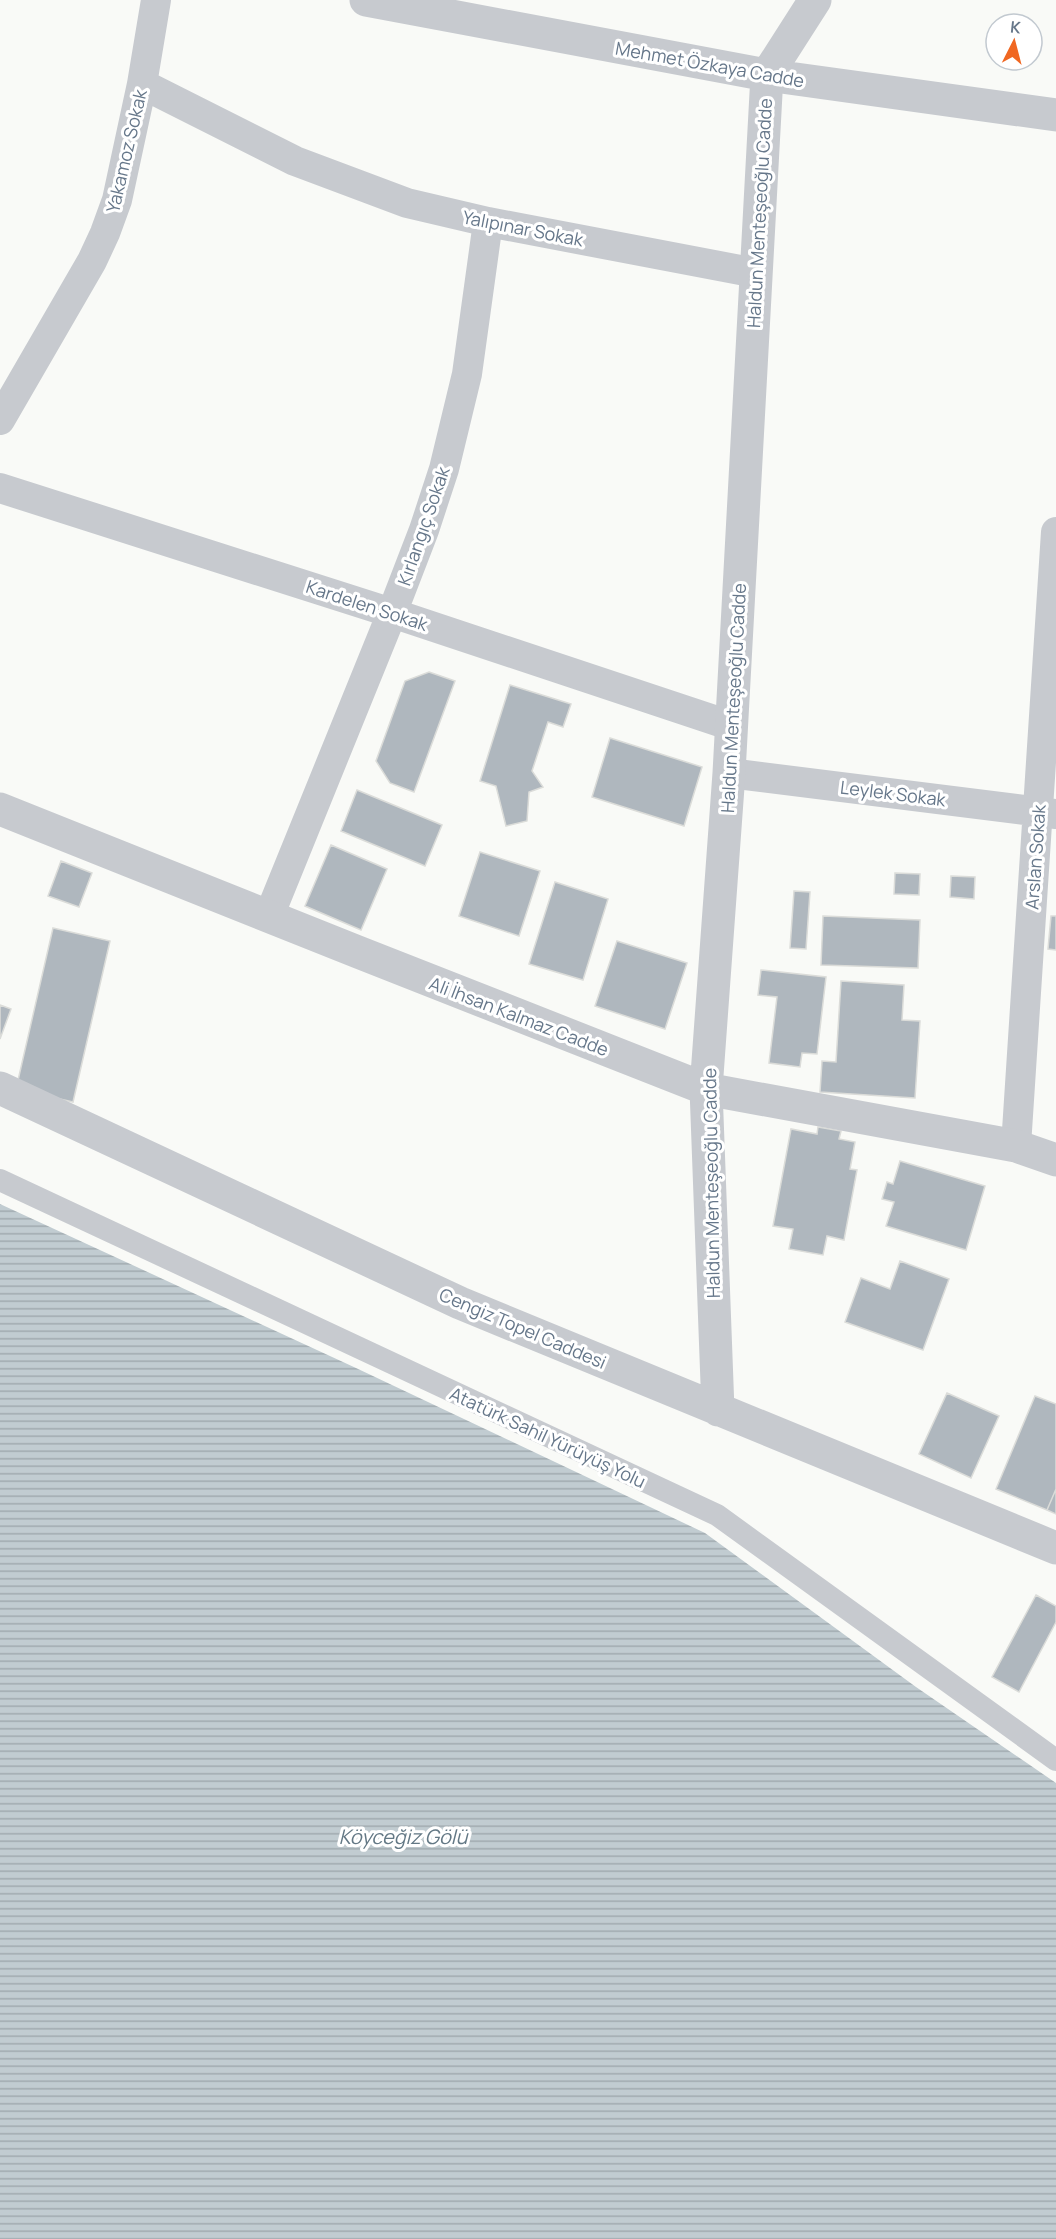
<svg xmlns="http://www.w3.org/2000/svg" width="1056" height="2239" font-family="Manrope,sans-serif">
  <defs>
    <pattern id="water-rules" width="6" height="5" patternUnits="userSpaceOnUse" patternTransform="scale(1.5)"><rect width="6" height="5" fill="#c1ccd1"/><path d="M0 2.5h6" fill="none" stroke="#a1aaaf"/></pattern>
  </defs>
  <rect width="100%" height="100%" fill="#f9faf7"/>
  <path fill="url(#water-rules)" d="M0,1204L356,1368L705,1533L916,1687L1056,1783V2239H0Z"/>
  <path fill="#afb7be" stroke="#dbdcd9" stroke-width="1.5" d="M429,672L455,681L414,792L390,783L376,761L405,681Z
    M510,685L571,704L563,727L548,722L532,771L543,787L529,792L527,821L506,826L496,786L480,781Z
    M610,738L702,767L684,826L592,797Z
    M357,790L442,825L425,866L341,831Z
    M331,845L387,869L361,930L305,906Z
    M480,852L540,871L519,936L459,916Z
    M61,861L92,873L79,907L48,896Z
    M895,873L920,874L919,895L894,894Z
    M951,876L975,877L974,899L950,897Z
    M555,882L608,899L583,980L529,964Z
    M794,891L810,892L806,949L790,948Z
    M823,916L920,920L918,968L821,965Z
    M1051,916H1056V950L1048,949Z
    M53,928L110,941L73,1102L16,1089Z
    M617,941L687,963L665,1029L595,1006Z
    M761,970L826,977L817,1054L802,1053L800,1067L769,1063L777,997L758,995Z
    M841,981L904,985L902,1020L920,1021L915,1098L820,1092L822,1061L836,1062Z
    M0,1005L11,1009L0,1039Z
    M818,1127L841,1131L839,1139L855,1142L850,1169L857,1170L844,1240L827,1236L823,1255L789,1249L793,1229L773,1226L791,1129L817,1134Z
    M900,1161L985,1186L966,1250L886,1226L894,1202L882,1199L887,1182L893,1184Z
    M900,1261L949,1279L923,1350L845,1322L861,1278L890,1289Z
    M947,1393L999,1416L971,1478L919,1454Z
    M1035,1396L1056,1404V1489L1047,1510L996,1489Z
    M1056,1489V1514L1047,1510Z
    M1036,1595L1056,1606V1622L1019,1692L992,1677Z"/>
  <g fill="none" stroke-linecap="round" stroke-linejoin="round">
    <path stroke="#c7cacf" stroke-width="22" d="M0,1180L717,1515L1056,1760"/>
    <path stroke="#c7cacf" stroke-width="30" d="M142,84L295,161L407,203L488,222L756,273
      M0,420L92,261L105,233L117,200L142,84L156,0
      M0,488L392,613L732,726
      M729,773L1056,814
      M269,916L392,613L424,530L444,469L467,374L488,222
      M1016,1146L1056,532"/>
    <path stroke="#c7cacf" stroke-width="33" d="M366,0L767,75L1056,115
      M0,809L358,952L706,1089L1016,1146L1056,1160
      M0,1088L460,1303L1056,1548
      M718,1410L706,1089L729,773L767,75L815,0"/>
  </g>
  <g text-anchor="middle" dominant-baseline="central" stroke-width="6" stroke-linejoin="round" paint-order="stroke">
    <g font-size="18" fill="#66778a" stroke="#fff">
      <text transform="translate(710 64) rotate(10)">Mehmet Özkaya Cadde</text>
      <text transform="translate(126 151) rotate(-77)">Yakamoz Sokak</text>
      <text transform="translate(759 213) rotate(-87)">Haldun Menteşeoğlu Cadde</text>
      <text transform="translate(523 228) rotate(11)">Yalıpınar Sokak</text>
      <text transform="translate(423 526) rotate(-71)">Kırlangıç Sokak</text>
      <text transform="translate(367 605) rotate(18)">Kardelen Sokak</text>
      <text transform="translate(733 698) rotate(-87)">Haldun Menteşeoğlu Cadde</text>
      <text transform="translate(893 793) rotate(7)">Leylek Sokak</text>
      <text transform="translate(1035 857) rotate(-86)">Arslan Sokak</text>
      <text transform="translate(519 1016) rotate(21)">Ali İhsan Kalmaz Cadde</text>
      <text transform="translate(711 1183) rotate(-91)">Haldun Menteşeoğlu Cadde</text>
      <text transform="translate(523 1328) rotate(23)">Cengiz Topel Caddesi</text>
      <text transform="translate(548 1437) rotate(25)">Atatürk Sahil Yürüyüş Yolu</text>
    </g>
    <g font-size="20" font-style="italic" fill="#637885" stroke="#fff">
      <text x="403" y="1836">Köyceğiz Gölü</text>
    </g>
  </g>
  <g transform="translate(1014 42) rotate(6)"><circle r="28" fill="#ffffff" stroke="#c2c9d0" stroke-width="1.5"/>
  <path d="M0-4.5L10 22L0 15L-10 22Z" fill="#f06721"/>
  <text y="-9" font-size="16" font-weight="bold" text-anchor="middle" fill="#66778a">K</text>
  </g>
</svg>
